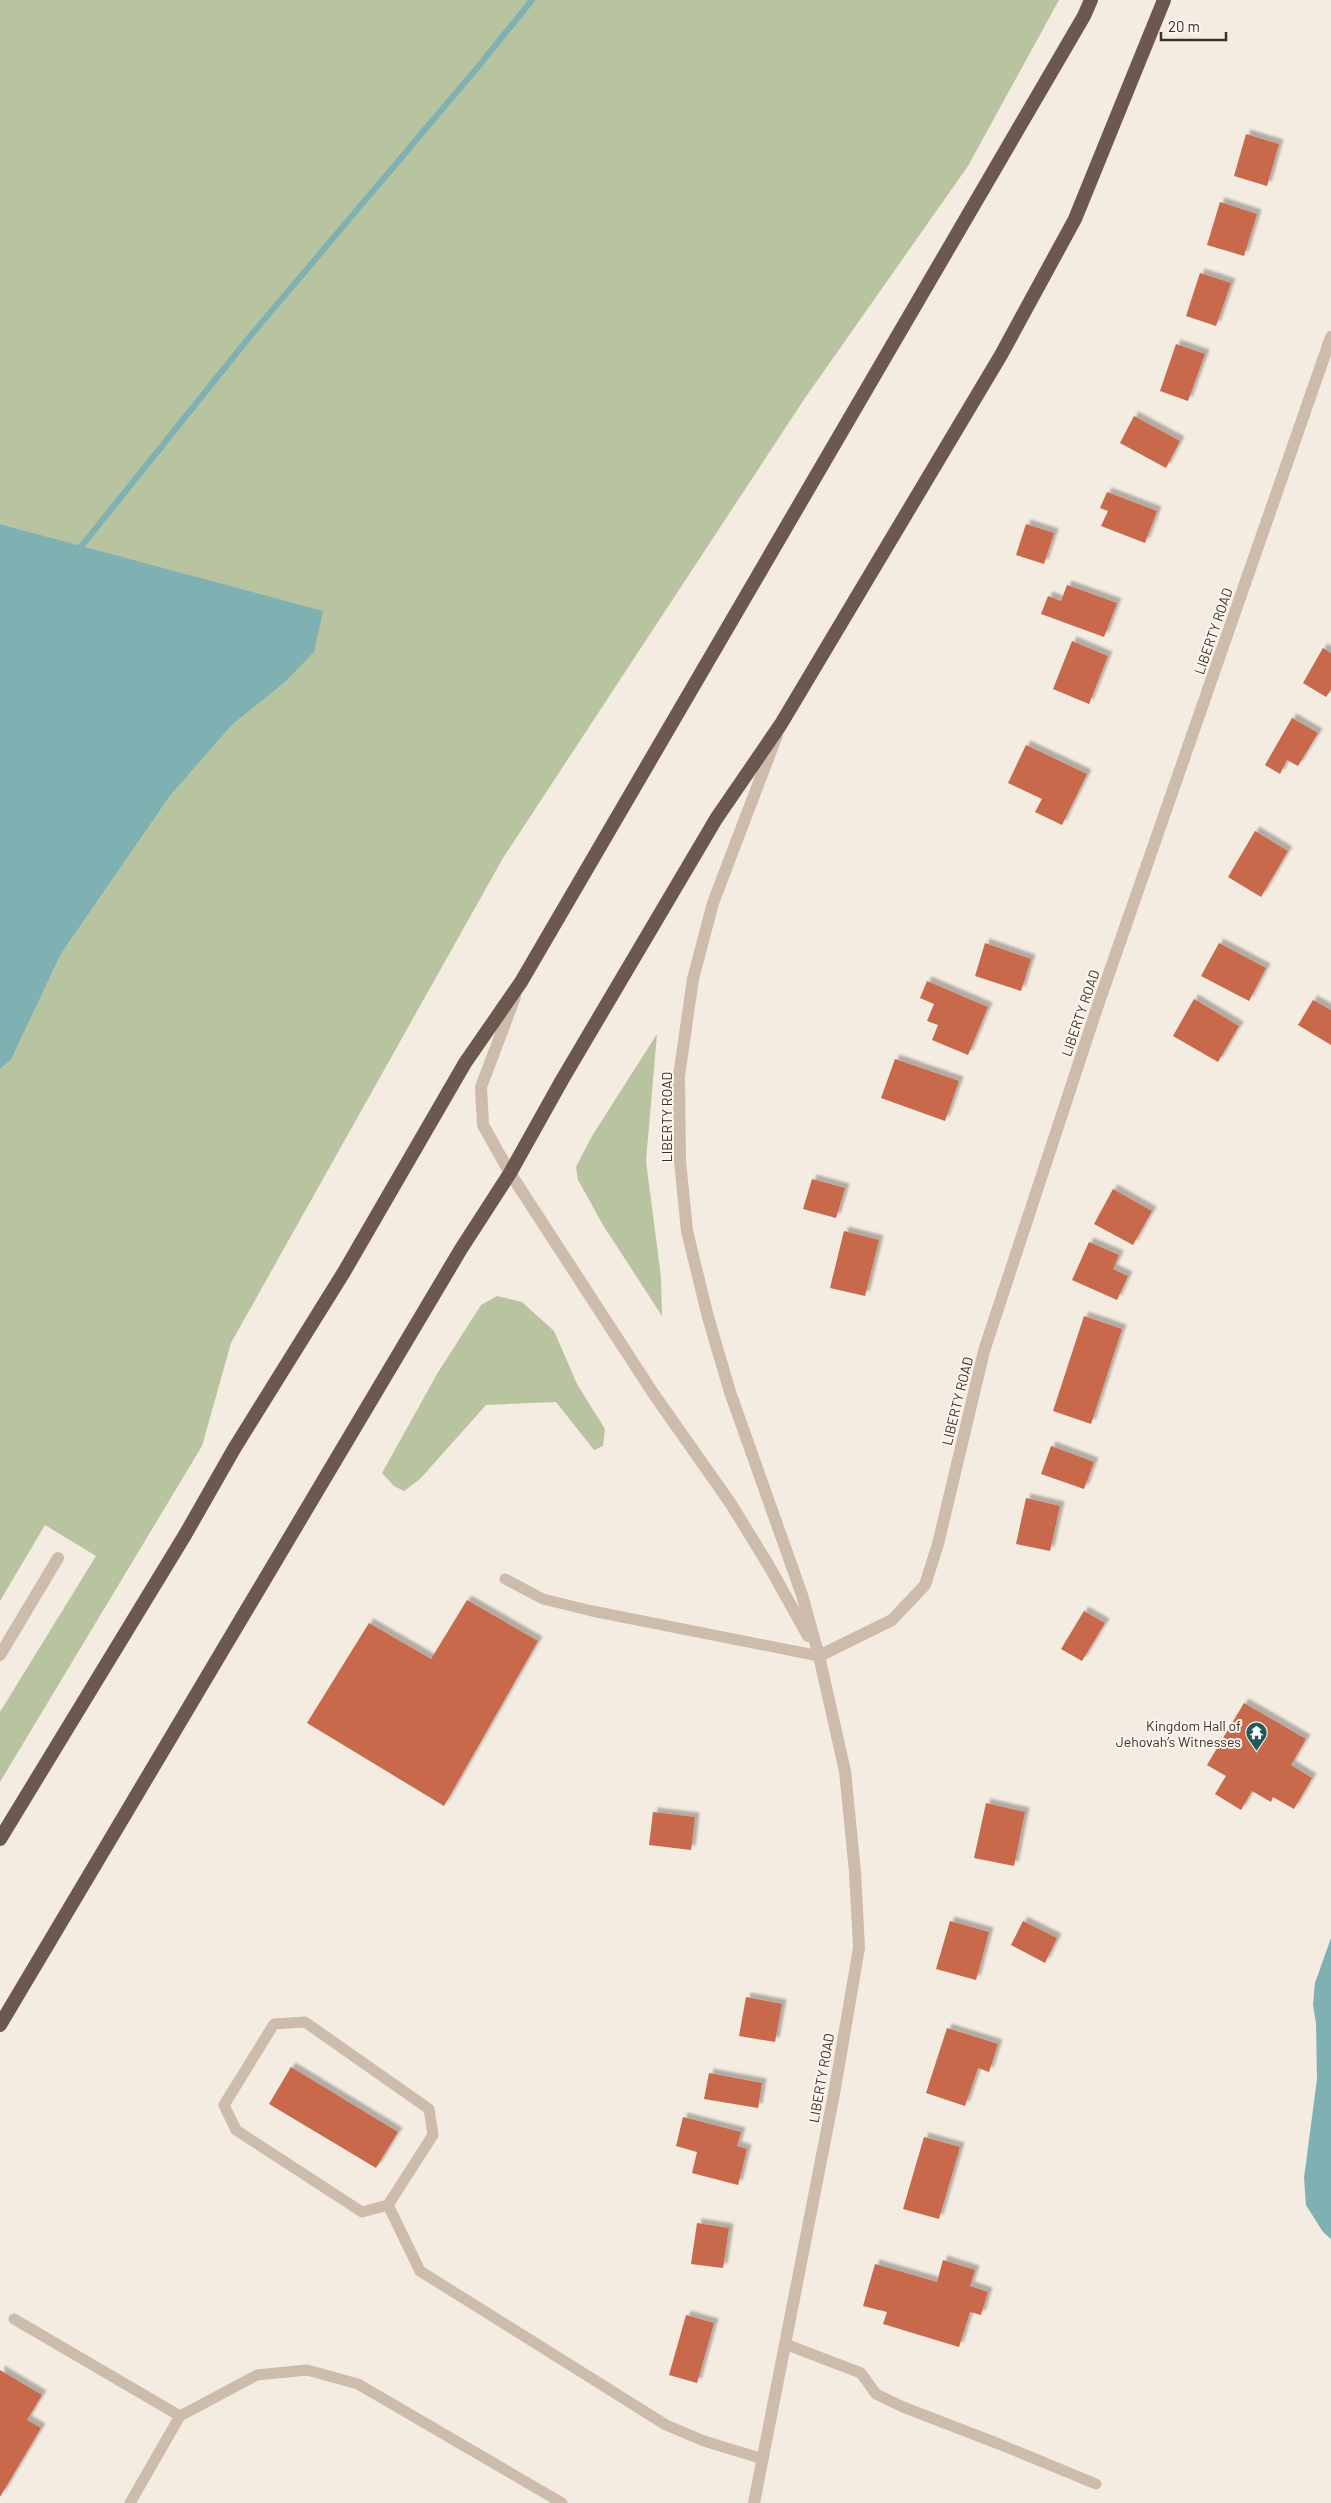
<svg xmlns="http://www.w3.org/2000/svg" width="1331" height="2503" font-family="Barlow,sans-serif">
  <defs>
    <filter id="shadow"><feDropShadow dx="4.5" dy="-4.5" stdDeviation="1" flood-color="#0004"/></filter>
  </defs>
  <rect width="100%" height="100%" fill="#f4ebe1"/>
  <path fill="#b8c4a0" d="M0,0H1059L968,166L805,398L503,858L231,1343L202,1446L0,1782V1712L96,1556L45,1525L0,1601V1069L11,1060L61,954L170,796L232,725L284,683L322,612L0,524Z
    M657,1034L646,1161L661,1277L662,1316L603,1225L578,1180L576,1167L592,1136Z
    M497,1296L522,1302L554,1331L577,1384L605,1429L603,1446L594,1450L556,1402L486,1405L420,1479L404,1491L394,1486L382,1473L437,1374L481,1305Z"/>
  <path fill="#7fb0b2" d="M0,524L323,611L314,652L284,683L232,725L170,796L61,954L11,1060L0,1069Z
    M1331,1938V2239L1323,2232L1306,2205L1304,2178L1317,2079L1316,2023L1313,2005L1315,1983Z"/>
  <g fill="none" stroke-linecap="round" stroke-linejoin="round">
    <path stroke="#7fb0b2" stroke-width="6" d="M76,553L247,340L477,68L532,0"/>
  </g>
  <path fill="#c8694b" filter="url(#shadow)" d="M1246,134L1279,144L1267,186L1234,176Z
    M1220,202L1257,214L1244,256L1207,245Z
    M1200,273L1231,283L1216,326L1186,316Z
    M1176,344L1205,354L1188,401L1160,391Z
    M1134,416L1180,441L1166,468L1120,443Z
    M1107,492L1157,511L1145,543L1101,526L1108,511L1100,508Z
    M1026,524L1054,533L1044,564L1016,555Z
    M1067,585L1117,603L1104,637L1041,614L1048,596L1061,601Z
    M1072,641L1108,656L1089,704L1053,689Z
    M1323,648L1331,653V690L1326,697L1303,683Z
    M1292,718L1318,733L1298,766L1287,760L1280,774L1265,765Z
    M1026,745L1087,774L1062,825L1035,812L1042,799L1008,783Z
    M1255,831L1288,851L1261,897L1228,877Z
    M985,943L1031,959L1021,991L975,976Z
    M1219,943L1266,968L1249,1001L1201,976Z
    M927,981L988,1007L968,1055L932,1040L938,1025L927,1021L934,1004L920,998Z
    M1194,999L1239,1026L1218,1062L1173,1036Z
    M1313,1000L1331,1010V1045L1298,1025Z
    M895,1059L959,1081L945,1121L881,1098Z
    M812,1179L845,1188L836,1218L803,1209Z
    M1113,1189L1152,1211L1133,1245L1094,1224Z
    M844,1231L879,1240L865,1296L830,1288Z
    M1089,1242L1119,1255L1113,1269L1128,1276L1117,1300L1072,1280Z
    M1084,1316L1122,1329L1091,1424L1053,1411Z
    M1051,1446L1094,1462L1084,1489L1041,1474Z
    M1026,1498L1060,1506L1050,1551L1016,1544Z
    M467,1600L538,1641L444,1806L307,1723L369,1623L431,1659Z
    M1084,1611L1105,1623L1082,1661L1061,1649Z
    M1244,1703L1306,1739L1291,1765L1312,1778L1294,1809L1273,1797L1271,1802L1252,1791L1241,1810L1215,1794L1226,1776L1207,1765Z
    M986,1803L1025,1812L1014,1866L974,1858Z
    M653,1812L695,1817L691,1850L649,1845Z
    M950,1921L989,1932L976,1980L936,1969Z
    M1023,1921L1057,1938L1045,1963L1011,1945Z
    M746,1997L782,2004L775,2042L739,2036Z
    M947,2028L998,2044L989,2072L978,2068L965,2106L926,2093Z
    M291,2067L398,2132L376,2168L269,2104Z
    M709,2073L762,2083L758,2108L704,2099Z
    M683,2117L741,2132L737,2146L747,2149L738,2185L692,2173L697,2152L676,2146Z
    M924,2137L960,2147L939,2219L903,2209Z
    M697,2223L729,2228L723,2268L691,2264Z
    M943,2260L975,2270L970,2286L988,2292L981,2315L970,2312L959,2347L883,2324L887,2312L863,2306L875,2264L937,2282Z
    M686,2315L714,2323L697,2383L669,2375Z
    M0,2370L42,2395L27,2420L41,2428L0,2497Z"/>
  <g fill="none" stroke-linecap="round" stroke-linejoin="round">
    <path stroke="#cdbbac" stroke-width="11" d="M505,1579L543,1599L592,1611L819,1656
      M388,2205L362,2212L236,2130L224,2105L274,2024L305,2022L429,2109L433,2135L388,2205L420,2271L666,2425L704,2441L763,2459
      M14,2319L180,2416
      M785,2344L861,2373L876,2394L903,2407L999,2444L1096,2484
      M130,2503L180,2416L257,2375L307,2370L358,2384L562,2503"/>
    <path stroke="#cdbbac" stroke-width="12" d="M0,1655L58,1558
      M819,1656L892,1620L925,1585L938,1544L984,1351L1098,1005L1331,337"/>
    <path stroke="#cdbbac" stroke-width="12" d="M515,997L481,1087L483,1125L510,1173L653,1393L731,1504L769,1566L808,1636
      M754,2503L834,2094L859,1948L855,1872L845,1771L819,1656L802,1595L730,1392L708,1317L687,1231L680,1161L679,1076L693,979L713,903L777,735"/>
    <path stroke="#6c584f" stroke-width="14" d="M0,1839L185,1535L234,1449L344,1272L465,1063L521,982L1084,16L1091,0
      M0,2025L461,1249L510,1173L562,1080L716,819L781,724L1001,355L1075,219L1164,0"/>
  </g>
  <defs>
    <symbol id="temple-pin" viewBox="-11 -11 22 30"><path d="M0 17L-7.5 6A9.5 9.5 0 1 1 7.5 6Z" fill="#1f5a5e" stroke="#fbf5ee"/><path d="M0-6L5-2H3V0L6.5 2.5H4V6H1.5V3h-3V6H-4V2.5H-6.5L-3 0V-2H-5Z" fill="#fff"/></symbol>
  </defs>
  <g fill-rule="evenodd">
    <use href="#temple-pin" x="1244" y="1720" width="25" height="34"/>
  </g>
  <g text-anchor="middle" dominant-baseline="central" stroke-width="4" stroke-linejoin="round" paint-order="stroke">
    <g font-size="14" fill="#3b302b" stroke="#fbf5ee">
      <text transform="translate(1213 631) rotate(-71)">LIBERTY ROAD</text>
      <text transform="translate(1080 1013) rotate(-71)">LIBERTY ROAD</text>
      <text transform="translate(666 1117) rotate(-90)">LIBERTY ROAD</text>
      <text transform="translate(957 1401) rotate(-76)">LIBERTY ROAD</text>
      <text transform="translate(821 2078) rotate(-80)">LIBERTY ROAD</text>
    </g>
    <g font-size="14" fill="#3b302b" stroke="#fbf5ee" text-anchor="end">
      <text x="1241" y="1725">Kingdom Hall of<tspan x="1241" dy="16">Jehovah’s Witnesses</tspan></text>
    </g>
  </g>
  <path d="M1161 32v8h65v-8" fill="none" stroke="#3b302b" stroke-width="2.5"/>
  <text x="1168" y="32" font-size="15" fill="#3b302b" stroke="#fbf5ee" stroke-width="4" paint-order="stroke">20 m</text>
</svg>
